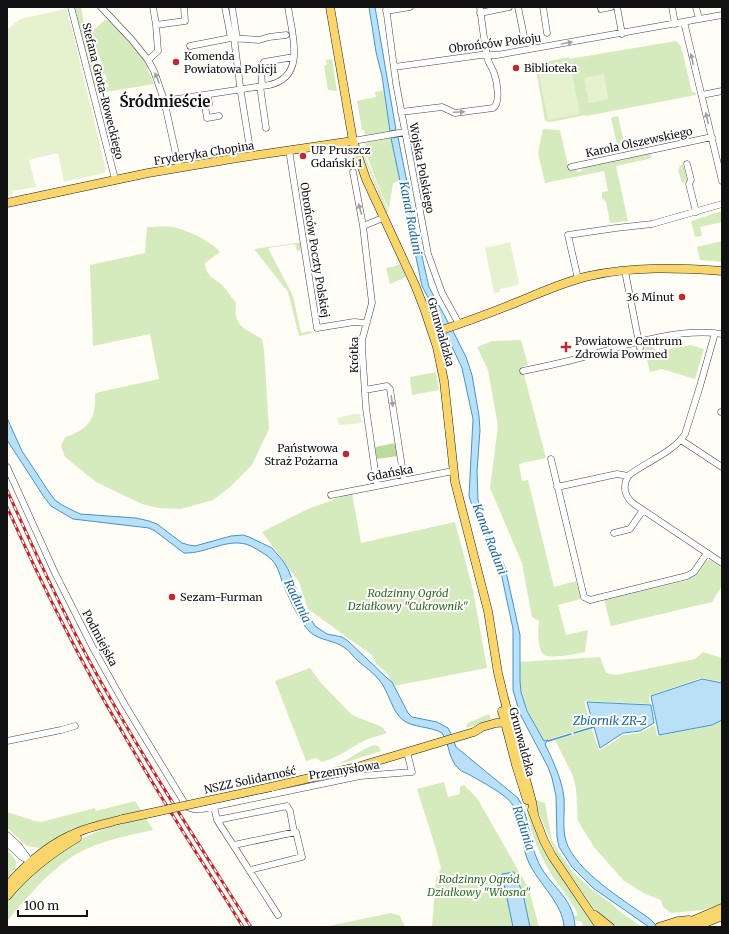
<svg xmlns="http://www.w3.org/2000/svg" width="729" height="934" font-family="Merriweather,serif">
  <rect width="100%" height="100%" fill="#fffdf5"/>
  <path fill="#d5ebbd" d="M74,7H81L84,24L88,23L85,28C87,35 86,40 87,45L89,46L88,47L94,66H95L93,68L97,84H101L100,85H94Z
    M106,19L107,21L109,19C123,34 138,49 149,67L147,68L154,84L100,93L99,90L101,92L106,91V87L109,86L108,83L105,84L104,81L107,79L105,74L102,75L101,71L104,70L99,55L96,56L95,52L98,51L97,48L94,49L93,45L96,44L95,40H92L91,37L94,36L91,32Z
    M676,41L681,46L692,92H695L696,95L586,116L585,115L551,122L545,121L535,64L569,57V59Z
    M332,59L337,91L328,90L324,66L327,65L326,60Z
    M384,90L390,131L365,135L364,130H362L357,101L376,97L375,92Z
    M618,116L625,147L618,148L611,118Z
    M543,129L560,130L569,170L576,169L577,172L582,171V168L650,153L652,158L616,166L628,221L610,223L606,202L602,198V192L608,191L604,171L545,183L538,153Z
    M391,138L400,181L393,183L389,209L378,185L364,148L366,143Z
    M364,154L388,210L387,214L363,155Z
    M683,164L687,180L682,183L678,169L680,168L679,166Z
    M722,211V222L700,227L702,236L695,237L691,221Z
    M147,227C155,227 165,226 173,227C187,230 211,241 220,252L205,263C205,275 214,278 222,285C227,290 231,297 236,303C233,326 244,328 262,339L264,350L269,429L252,465L230,487L213,500L181,509L158,508L142,504L96,482L65,457L61,446L65,437C90,429 96,418 95,393L159,379L150,334L93,346L90,265L145,253Z
    M722,241V262L700,260L697,247Z
    M302,242L301,250L297,251L295,244L268,248L293,296L301,333L311,331L312,333L299,336L288,292L254,249Z
    M400,264L406,277L390,284L386,268L392,267Z
    M521,340L528,365L522,367L546,458L522,463L519,465L522,481L528,480L554,587L576,581L581,599L558,605L566,635L588,630L585,652C577,654 551,659 544,655C537,650 538,628 539,621L532,617L522,563L490,488L498,426L488,370L477,347L492,341Z
    M651,343L654,349L658,351L691,345L704,349L695,379L662,369L650,372L644,347L647,344Z
    M436,372L439,390L412,395L410,377Z
    M352,493L361,543L455,522L473,590L487,668L394,686L387,673L376,664L372,655L348,638L308,609L299,582L262,532L308,509Z
    M710,560L722,568V586L712,602L611,626L604,600L688,580L698,573L706,561Z
    M703,652L722,658V682L701,678L649,696L650,704L584,701L591,726L544,741C526,710 519,698 520,662L600,657L606,673L616,675L695,659Z
    M310,668L321,683L352,715L382,727L387,733C381,735 374,737 368,739C352,746 341,757 322,762L316,758L306,761L275,681Z
    M489,714L491,720L467,728L466,725L468,723Z
    M722,720V903L703,910L671,913L663,907L661,900L645,894L623,880L594,847L578,821L576,789L573,776L555,740L592,729L599,751L624,735L640,733L655,725L657,736L712,725Z
    M375,745L379,747L381,751L334,766C348,761 362,748 375,745Z
    M444,782L448,797L460,794V787L464,785L477,798L529,889L539,927H432L436,879L441,868L436,849L417,789Z
    M536,800L545,803L552,840L559,852L572,871L590,888L613,905L619,911L642,927H615L597,913L567,870L556,853L536,807Z
    M135,801L153,830C125,836 94,842 70,858C45,875 26,899 7,921V898C33,874 59,848 92,834C102,829 113,827 124,823L122,815L116,816L72,829L40,848L27,846L7,828V812L35,821L41,822L95,808L96,811Z
    M527,802L529,810L597,927H583L582,922L575,920L574,916H577V912C565,891 548,873 539,851C532,836 529,819 525,803Z
    M7,850C20,863 19,865 7,878Z
    M391,913L400,916L405,927H324Z"/>
  <path fill="#b9dc9c" d="M396,443L398,456L377,459L375,447Z"/>
  <path fill="#e6f2cf" d="M66,9L69,16L68,17L69,21H70L106,170L104,173L64,182L58,153L29,160L36,187L12,191L13,195L7,196V30L20,19Z
    M570,63L580,114L548,120L538,70Z
    M604,74L608,99L589,103L584,78Z
    M510,242L519,282L517,285L500,289V292L494,293L485,248Z
    M354,414H360L362,423L339,425L337,418Z"/>
  <path fill="#b9e0f7" stroke="#3f96cf" d="M369,7H375L396,130L390,131L382,76L376,52Z
    M398,137L420,248L429,287L449,324L443,326L422,286L391,138Z
    M452,329L466,357L472,375L479,416L480,430L477,471L478,500L484,520L505,567L520,635V681L521,692L527,711L544,741L548,740L545,744C553,761 562,779 564,798C565,812 562,828 566,841C575,871 625,901 650,919L658,927H649L593,888L572,867L559,847L557,837L556,796L552,778L548,767L520,714L513,690V629L500,568L476,518L469,496L473,419L462,368L445,332Z
    M7,418L22,451L49,492L55,500L62,505L80,514L136,518L149,521L157,524L182,543L189,545L195,546L231,536L243,535L249,537L272,548L283,561L288,569L305,610L315,626L327,634L342,637L348,641L387,678L392,682L408,713L412,717L437,722L448,728L451,734L456,747L518,798C530,817 528,839 537,859C547,885 574,896 575,927H564C563,904 539,884 529,863C520,845 524,822 512,804C507,795 480,781 470,775C466,773 462,772 459,769C448,759 450,745 442,733C430,726 413,728 403,720C392,712 389,692 380,681C374,673 365,667 358,661C353,657 350,651 345,648C335,640 320,641 310,632C299,621 289,598 283,584C280,576 278,566 272,560C266,554 258,550 251,546C229,536 207,554 184,553L155,531L149,528L73,519L51,506L44,497L7,440Z
    M702,679L722,683V720L712,725L659,735L651,696Z
    M587,702L651,705L654,723L640,731L623,733L600,748Z
    M514,872L523,894L530,927H513L502,874Z"/>
  <g fill="none" stroke-linecap="round" stroke-linejoin="round">
    <path stroke="#3f96cf" stroke-width="1.5" d="M574,733L594,727
      M548,741L571,734"/>
    <defs>
      <path id="minor" d="M71,7L115,179
        M101,7L132,40L148,60L154,71L164,100L179,168
        M153,7L156,25
        M225,7L231,38
        M232,7L237,39
        M386,7L396,83L428,254L442,293L459,324
        M518,7L525,41
        M543,7L547,33
        M617,7L622,34
        M672,7L675,24
        M696,7L699,19
        M601,9L611,7
        M386,11L410,7
        M480,13L509,7
        M684,22L722,181
        M234,38L240,86
        M190,46L231,38L259,40L269,37L286,35
        M148,60L158,51L156,25L185,21L184,7
        M394,67L481,55H497L722,15
        M260,86L266,128
        M262,86L261,67L264,62L294,57
        M241,93L250,149
        M208,95L209,104L205,106L207,118L219,116
        M702,95L722,91
        M164,101L269,85C307,77 292,34 288,7
        M401,112L442,107L455,113L493,108C501,103 497,81 494,73C492,67 488,63 487,56C484,40 482,23 480,7
        M353,141L405,132
        M289,150L317,328L354,322L366,323
        M687,164L691,180L689,184L696,212
        M571,167L712,137
        M353,172L363,226
        M625,271L640,348
        M578,279L568,235L616,228L652,224L722,204
        M715,333L700,386L685,434C673,453 645,462 628,476C622,487 625,497 634,504L722,563
        M523,371C542,367 561,363 580,358C623,346 678,327 722,334
        M365,390L387,386L390,389L404,480
        M721,412H722
        M681,440L722,467
        M551,459L584,597L590,600L687,576L694,572L707,553
        M7,467L55,573L93,648L125,705L187,807L193,809H202L360,776L412,772L407,752
        M377,485L366,408L362,348V340L372,303L363,226L383,218
        M557,487L617,474L628,476
        M331,495L453,471
        M614,533L630,529L643,510
        M7,741L61,730L75,726
        M214,807L217,820L278,915
        M217,820L287,806L290,811L294,832
        M7,835L18,845L32,864
        M7,843L22,857L29,861
        M234,845L296,832L302,857L250,870"/>
      <path id="major" d="M330,7L353,141L366,179L415,285L424,308L437,347L444,381L455,482L488,611L498,673L504,698L532,802L534,814
        M7,203L148,173L237,158L353,141
        M433,333C460,324 488,314 515,303C540,293 563,282 589,276C633,266 678,268 722,271
        M502,711L516,765L527,800
        M271,787L357,767L474,732L482,727L496,723L508,722
        M532,810L544,841L552,856L600,927
        M7,886C26,864 50,843 78,832C92,826 108,823 123,819
        M7,896C27,872 50,854 77,838
        M595,915L610,927
        M659,927L678,921L689,920
        M678,927L722,908
        M695,927L722,916"/>
    </defs>
    <use href="#minor" stroke="#444" stroke-width="7"/>
    <use href="#major" stroke="#222" stroke-width="9"/>
    <use href="#minor" stroke="#fff" stroke-width="6"/>
    <use href="#major" stroke="#f9d66b" stroke-width="8"/>
    <defs>
      <path id="rail" d="M7,490C36,555 66,620 101,682C148,766 200,846 251,927
        M7,507C41,583 78,657 120,728C159,796 202,861 243,927"/>
    </defs>
    <use href="#rail" stroke="#c4262e" stroke-width="3"/>
    <use href="#rail" stroke="#fff" stroke-width="1.5" stroke-dasharray="4.5" stroke-linecap="butt"/>
    <defs>
      <path id="major-bridge" d="M123,819L271,787"/>
    </defs>
    <use href="#major-bridge" stroke="#222" stroke-width="9" stroke-linecap="butt"/>
    <use href="#major-bridge" stroke="#f9d66b" stroke-width="8"/>
  </g>
  <defs><path id="oneway-solid" d="M-6-.8H1V-3.2L6.5 0L1 3.2V.8H-6Z"/></defs>
  <g fill="#a0a0a0">
    <use href="#oneway-solid" transform="translate(567 43) rotate(-10)"/>
    <use href="#oneway-solid" transform="translate(692 59) rotate(-103)"/>
    <use href="#oneway-solid" transform="translate(157 78) rotate(-112)"/>
    <use href="#oneway-solid" transform="translate(459 112) rotate(-3)"/>
    <use href="#oneway-solid" transform="translate(707 118) rotate(-103)"/>
    <use href="#oneway-solid" transform="translate(360 209) rotate(-106)"/>
    <use href="#oneway-solid" transform="translate(392 401) rotate(81)"/>
  </g>
  <g fill="#c4262e" stroke="#fff" stroke-width="1.5">
    <circle cx="176" cy="62" r="4"/>
    <circle cx="516" cy="68" r="4"/>
    <circle cx="303" cy="156" r="4"/>
    <circle cx="682" cy="297" r="4"/>
    <path d="M564 341h4v4h4v4h-4v4h-4v-4h-4v-4h4z"/>
    <circle cx="346" cy="454" r="4"/>
    <circle cx="172" cy="597" r="4"/>
  </g>
  <g text-anchor="middle" dominant-baseline="central" stroke-width="4" stroke-linejoin="round" paint-order="stroke">
    <g font-size="11" fill="#111" stroke="#fff">
      <text transform="translate(495 43) rotate(-7)">Obrońców Pokoju</text>
      <text transform="translate(103 91) rotate(76)">Stefana Grota-Roweckiego</text>
      <text transform="translate(639 142) rotate(-12)">Karola Olszewskiego</text>
      <text transform="translate(204 153) rotate(-9)">Fryderyka Chopina</text>
      <text transform="translate(422 168) rotate(79)">Wojska Polskiego</text>
      <text transform="translate(315 250) rotate(81)">Obrońców Poczty Polskiej</text>
      <text transform="translate(441 332) rotate(74)">Grunwaldzka</text>
      <text transform="translate(354 355) rotate(-90)">Krótka</text>
      <text transform="translate(390 473) rotate(-11)">Gdańska</text>
      <text transform="translate(100 638) rotate(62)">Podmiejska</text>
      <text transform="translate(522 742) rotate(75)">Grunwaldzka</text>
      <text transform="translate(344 770) rotate(-9)">Przemysłowa</text>
      <text transform="translate(250 780) rotate(-12)">NSZZ Solidarność</text>
    </g>
    <g font-size="11" fill="#111" stroke="#fff" text-anchor="start">
      <text x="184" y="56">Komenda<tspan x="184" dy="13">Powiatowa Policji</tspan></text>
      <text x="524" y="68">Biblioteka</text>
      <text x="311" y="150">UP Pruszcz<tspan x="311" dy="13">Gdański 1</tspan></text>
      <text x="674" y="297" text-anchor="end">36 Minut</text>
      <text x="575" y="341">Powiatowe Centrum<tspan x="575" dy="13">Zdrowia Powmed</tspan></text>
      <text x="338" y="448" text-anchor="end">Państwowa<tspan x="338" dy="13">Straż Pożarna</tspan></text>
      <text x="180" y="597">Sezam-Furman</text>
    </g>
    <g font-size="11" font-style="italic" fill="#2f6b1f" stroke="#fff">
      <text x="408" y="593">Rodzinny Ogród<tspan x="408" dy="13">Działkowy "Cukrownik"</tspan></text>
      <text x="479" y="879">Rodzinny Ogród<tspan x="479" dy="13">Działkowy "Wiosna"</tspan></text>
    </g>
    <g font-size="12" font-style="italic" fill="#1768a6" stroke="#fff">
      <text transform="translate(411 218) rotate(79)">Kanał Raduni</text>
      <text transform="translate(490 539) rotate(69)">Kanał Raduni</text>
      <text transform="translate(298 601) rotate(64)">Radunia</text>
      <text x="610" y="720">Zbiornik ZR-2</text>
      <text transform="translate(524 828) rotate(72)">Radunia</text>
    </g>
    <g font-size="15" font-weight="bold" fill="#111" stroke="#fff">
      <text x="165" y="101">Śródmieście</text>
    </g>
  </g>
  <rect width="729" height="934" fill="none" stroke="#111111" stroke-width="16"/>
  <path d="M18 910v6h69v-6" fill="none" stroke="#111111" stroke-width="2"/>
  <text x="24" y="910" font-size="12" fill="#111111" stroke="#ffffff" stroke-width="3" paint-order="stroke">100 m</text>
</svg>
